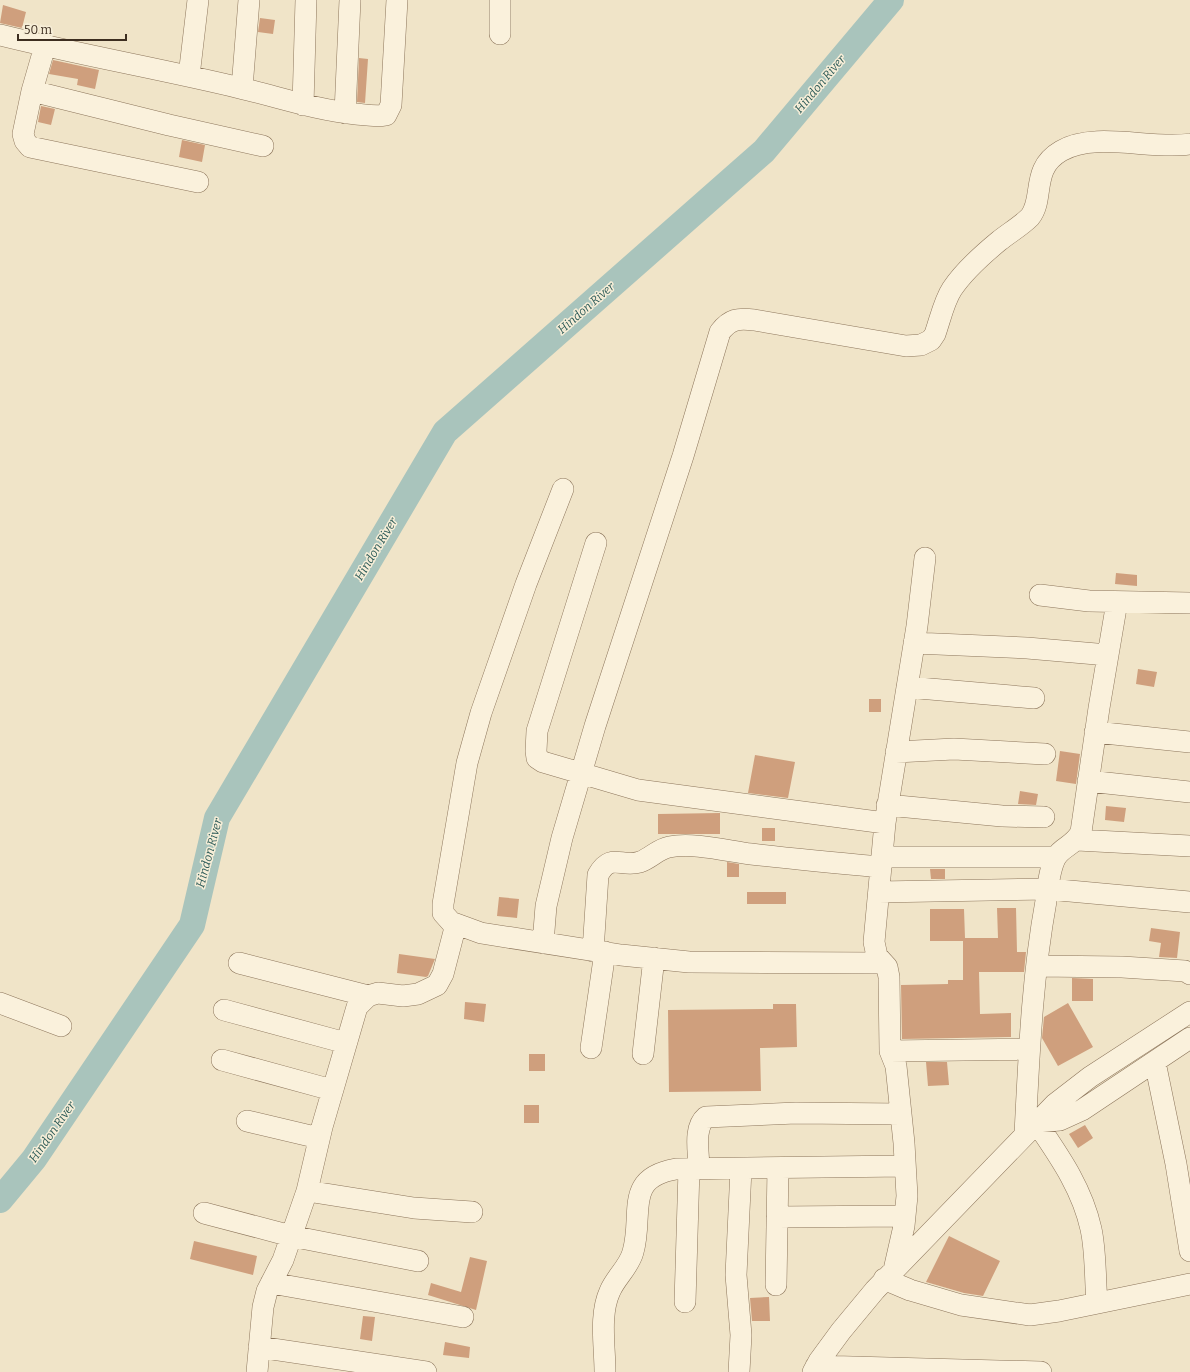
<svg xmlns="http://www.w3.org/2000/svg" width="1190" height="1372" font-family="Bitter,serif">
  <rect width="100%" height="100%" fill="#f0e4c8"/>
  <g fill="none" stroke-linecap="round" stroke-linejoin="round">
    <path stroke="#a9c4bc" stroke-width="26" d="M0,1200L34,1159L192,925L217,818L445,432L764,151L891,0"/>
  </g>
  <path fill="#cf9f7d" d="M3,5L26,12L22,28L0,23Z
    M260,18L275,20L273,34L258,32Z
    M359,58L368,59L365,103L357,102Z
    M53,60L99,70L95,89L77,85L78,79L49,74Z
    M41,106L55,109L51,125L38,122Z
    M182,140L205,145L202,162L179,157Z
    M1116,573L1137,575V586L1115,584Z
    M1138,669L1157,672L1154,687L1136,684Z
    M869,699H881V712H869Z
    M1060,751L1080,754L1076,784L1056,781Z
    M755,755L795,762L788,798L748,793Z
    M1020,791L1038,794L1036,805L1018,804Z
    M1106,806L1126,808L1124,822L1105,820Z
    M720,813V834H658V814Z
    M762,828H775V841H762Z
    M727,862L739,864V877H727Z
    M930,869H945V879H931Z
    M747,892H786V904H747Z
    M499,897L519,899L517,918L497,916Z
    M997,908H1016L1017,952H1026L1024,972H979L980,1014L1011,1013V1037L902,1039L901,985L948,984V980H963V941H930V909H964L965,938H998Z
    M1151,928L1180,932L1177,958L1159,957L1161,943L1149,941Z
    M399,954L435,959L428,976L426,977L397,973Z
    M1072,978L1093,979V1001H1072Z
    M465,1002L486,1004L484,1022L464,1019Z
    M1068,1003L1093,1047L1058,1066L1042,1038L1044,1017Z
    M773,1004H796L797,1047L760,1048L761,1091L669,1092L668,1010L773,1009Z
    M529,1054H545V1071H529Z
    M926,1062H947L949,1085L928,1086Z
    M524,1105H539V1123H524Z
    M1085,1125L1093,1138L1078,1148L1069,1134Z
    M949,1236L1000,1261L983,1296L964,1293L926,1282Z
    M194,1241L257,1256L253,1275L190,1259Z
    M470,1257L487,1261L476,1310L428,1295L431,1283L461,1292Z
    M769,1297L770,1321H752L750,1298Z
    M363,1316L375,1317L372,1341L360,1339Z
    M445,1342L470,1347L469,1358L443,1355Z"/>
  <g fill="none" stroke-linecap="round" stroke-linejoin="round">
    <defs>
      <path id="minor" d="M500,34V0
        M0,35C80,55 161,69 240,88C279,97 316,110 356,114C366,115 376,117 386,115L391,105L397,0
        M45,46L32,91L23,134L25,141L30,147L198,182
        M189,76L198,0
        M242,88L249,0
        M32,91L169,125L263,146
        M303,105L306,0
        M345,113L350,0
        M563,489L526,584L481,713L467,763L443,904V913L451,922L481,933L621,955L689,962L881,963
        M596,543L537,731L536,751L537,758L543,762L638,790L885,823
        M1040,595L1089,601L1190,603
        M914,643L1027,648L1108,655
        M907,687L1034,698
        M1095,732L1190,742
        M896,752L954,749L1045,754
        M1088,781L1190,792
        M887,805L1002,816L1044,817
        M1077,840L1190,846
        M882,857H1056
        M879,892L1048,889L1190,902
        M543,943L546,906L562,838L595,726L683,456L720,332C730,319 738,318 754,320L906,346L921,345L931,340L935,334C940,320 944,301 952,289C964,271 982,255 999,241C1009,233 1021,226 1030,217C1045,198 1030,169 1061,151C1095,131 1151,150 1190,144
        M593,951L598,875C611,852 621,868 640,862C651,858 658,849 669,847C693,842 727,851 751,854C794,859 837,863 881,867
        M239,963L368,996
        M1037,966L1122,967L1185,971L1190,974
        M0,1003L61,1026
        M224,1010L346,1043
        M591,1048L605,952
        M890,1051L1029,1049
        M643,1054L654,958
        M222,1060L332,1090
        M1155,1062L1176,1164L1190,1251
        M247,1121L319,1138
        M1025,1134C1029,1056 1032,978 1046,901C1048,888 1049,869 1056,857C1063,846 1074,846 1081,832L1099,708L1117,602
        M699,1169C699,1153 693,1128 706,1117L796,1113L901,1114
        M307,1191L414,1208L472,1212
        M204,1213L291,1236L418,1261
        M777,1217L905,1216
        M894,1270L904,1226L907,1196L904,1143L896,1066L890,1051L889,977L887,967L877,956L874,942L885,823L917,626L925,558
        M884,1279L910,1290L961,1305L1030,1315L1059,1311L1190,1284
        M271,1283L463,1317
        M776,1285L778,1168
        M685,1302L689,1169
        M1097,1303C1095,1279 1096,1252 1091,1229C1082,1188 1059,1156 1036,1122L1060,1120L1082,1110L1190,1038
        M259,1347L426,1372
        M816,1366L1041,1372
        M257,1372L263,1307L267,1291L283,1260L307,1191L322,1127L357,1007L368,996L378,993L403,996L418,994L437,985L443,974L456,924
        M605,1372C605,1346 599,1315 610,1291C616,1277 629,1267 633,1252C644,1214 623,1178 676,1169L905,1166
        M739,1372L741,1335L736,1275L741,1169
        M813,1372L819,1361L841,1331L875,1290L1055,1104L1090,1077L1190,1012"/>
    </defs>
    <use href="#minor" stroke="#8d765c" stroke-width="22"/>
    <use href="#minor" stroke="#faf1dc" stroke-width="21"/>
  </g>
  <g text-anchor="middle" dominant-baseline="central" stroke-width="3" stroke-linejoin="round" paint-order="stroke">
    <g font-size="12" font-style="italic" fill="#2f5d5a" stroke="#f7eed8">
      <text transform="translate(820 84) rotate(-50)">Hindon River</text>
      <text transform="translate(586 308) rotate(-41)">Hindon River</text>
      <text transform="translate(376 549) rotate(-59)">Hindon River</text>
      <text transform="translate(209 853) rotate(-75)">Hindon River</text>
      <text transform="translate(52 1132) rotate(-55)">Hindon River</text>
    </g>
  </g>
  <path d="M18 34v6h108v-6" fill="none" stroke="#3d2e20" stroke-width="2"/>
  <text x="24" y="34" font-size="12" fill="#3d2e20" stroke="#f7eed8" stroke-width="3" paint-order="stroke">50 m</text>
</svg>
